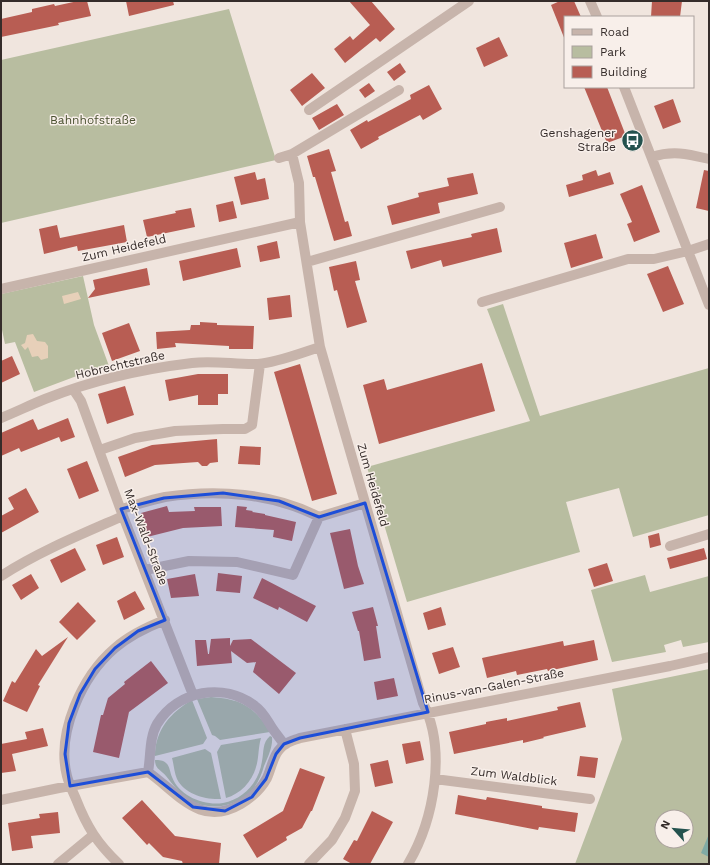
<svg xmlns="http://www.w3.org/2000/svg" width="710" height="865" font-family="'Work Sans',sans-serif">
  <rect width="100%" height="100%" fill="#f0e5de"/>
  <path fill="#b8bda0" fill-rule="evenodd" d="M229,9L276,160L1,223V60Z
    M83,276L94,325L109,366L74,377L34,392L15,342L5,344L1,325V294Z
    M503,304L540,416L709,368V515L633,537L619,488L566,502L580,552L407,602L367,467L530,421L487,309Z
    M645,575L650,592L709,576V642L683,647L681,640L664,645L666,652L612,662L591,590Z
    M709,669V864H575L622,739L612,689ZM662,817H686V841H662Z
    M211,697C241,699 254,706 270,732L220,740L215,736L212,735L197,699Z
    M192,700L207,738L203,744L155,756C155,730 171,712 192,700Z
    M270,736L272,737C273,746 268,757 264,766C262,773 259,781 254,788C239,807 210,812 190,800C180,794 173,785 166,776C161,770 155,769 155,760C159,760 163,760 166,763C170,766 170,773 172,777C179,796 204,806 223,803C244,799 259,782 262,761C264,752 262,743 270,736Z
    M261,738C258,748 259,758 256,767C252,782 240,794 226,798L217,752L221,745Z
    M205,749L211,753L221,799C206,800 184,794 177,779C174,772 174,765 172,758Z"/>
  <path fill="#e7d0b9" d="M78,292L81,299L64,304L62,296Z
    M33,334L37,341L45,342L48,346V358L41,360L38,356L32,357L28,347L25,350L21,345L25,343L27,335Z"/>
  <path fill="#80aaa5" d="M709,834V857L701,853Z"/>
  <path fill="#b85d53" d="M78,1H87L91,16L58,23L59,25L1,37V19L32,12V9L54,4L55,6Z
    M126,1H173L174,5L129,16Z
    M349,1H371L395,29L380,42L376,38L345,63L334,49L350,36L353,40L370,25Z
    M560,1H574L581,17H565V40L551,5Z
    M652,1H682L680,17H651Z
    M499,37L508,56L484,67L476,48Z
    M400,63L406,72L394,81L387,72Z
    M312,73L325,88L302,106L290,90Z
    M369,83L375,91L365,98L359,90Z
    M429,85L442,109L423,120L420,115L378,137L379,139L361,149L350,130L367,120L368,122L411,99L410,95Z
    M584,87H607L626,136L607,143Z
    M673,99L681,122L663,129L654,106Z
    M337,104L344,115L319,130L312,118Z
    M329,149L336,171L331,172L345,222L348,221L352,236L334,241L315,177H313L307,156Z
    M596,170L598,176L610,172L614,184L569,197L566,185L583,180L582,175Z
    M704,170L709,171V211L696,208Z
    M255,172L257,180L265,178L269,199L241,205L234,177Z
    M473,173L478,194L438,203L440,213L392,225L387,206L419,197L418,193L449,186L447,178Z
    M642,185L660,232L634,242L627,224L632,222L620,194Z
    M233,201L237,218L219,222L216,205Z
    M191,208L195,227L147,237L143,220L176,213L175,211Z
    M57,225L60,238L124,225L127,242L78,251L77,246L44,254L39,229Z
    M497,228L502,252L443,267L441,260L411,269L406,251L472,237L471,234Z
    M596,234L603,258L571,268L564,243Z
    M277,241L280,258L260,262L257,246Z
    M237,248L241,267L183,281L179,261Z
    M356,261L360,280L355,281L367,322L347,328L337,290L334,291L329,267Z
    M668,266L684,304L663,312L647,274Z
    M147,268L150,285L88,298L95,289L93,280Z
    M290,295L292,317L269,320L267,298Z
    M200,322L217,323V325L254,326L253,349H229V346L175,343L176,347L157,349L156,332L190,330L191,325H200Z
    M129,323L140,351L112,361L102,333Z
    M12,356L20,374L1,383V361Z
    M482,363L495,411L379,444L363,385L384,379L387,390Z
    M300,364L337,494L312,501L274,372Z
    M198,374H228V394H218V405H198V395L169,401L165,380Z
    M125,386L134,415L107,424L98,394Z
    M68,418L75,437L61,442L59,437L21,452L19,448L1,456V433L33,419L38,430Z
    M217,439L218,462L210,463L207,466H202L198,462L155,465L125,477L118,457L152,445Z
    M240,446L261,447L260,465L238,464Z
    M87,461L99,491L79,499L67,469Z
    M26,488L39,512L1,533V516L14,509L8,498Z
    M167,506L169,512L195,511L194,507H221L222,526L183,528L147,537L141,513Z
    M237,506L247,507L246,510L253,511L252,512L265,514V515L296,522L292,541L273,537L274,530L235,527Z
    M350,529L358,566L364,584L344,589L330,533Z
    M659,533L661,545L650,548L648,536Z
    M117,537L124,557L103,565L96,545Z
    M75,548L86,570L61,583L50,560Z
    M704,548L707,559L670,569L667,558Z
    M607,563L613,581L594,587L588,569Z
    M218,573L242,576L240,593L216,591Z
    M31,574L39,588L21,600L12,585Z
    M195,574L199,596L171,598L167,579Z
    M262,578L316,606L307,622L279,607L278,610L253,598Z
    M135,591L145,609L124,620L117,601Z
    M78,602L96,621L77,640L59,622Z
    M373,607L378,626H376L381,658L364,661L359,631H358L352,612Z
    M441,607L446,625L428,630L423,613Z
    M68,637L38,685L40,686L27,712L3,701L12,681L15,683L36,649L42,656Z
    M230,638V646L233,640L251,639L296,673L279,694L253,672L256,662L247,663L231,651L232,663L197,666L195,640H206L208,654H209L211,639Z
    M594,640L598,660L548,671L547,669L517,675L516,671L487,678L482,658L563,641L564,646Z
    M453,647L460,667L439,674L432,653Z
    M151,661L168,683L129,712L119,758L93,752L101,715H103L108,698L125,684L124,682Z
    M394,678L398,696L377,700L374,682Z
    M580,702L586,727L543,737L544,738L523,743V740L454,754L449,732L486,724V722L507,718V721L558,710L557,707Z
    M43,728L48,746L12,754L16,771L1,773V744L27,739L25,732Z
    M420,741L424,760L406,764L402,744Z
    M580,756L598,758L595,778L577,776Z
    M388,760L393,783L375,787L370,764Z
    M300,768L325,777L312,811H311L302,828L286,837L287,840L257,858L243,835L283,811Z
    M458,795L486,800L487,797L542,806V808L578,813L575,832L539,827L538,830L455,814Z
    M142,800L175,836L221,843L219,864H183L182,861L163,857L149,843L147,845L122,818Z
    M372,811L393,822L370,864H352L343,859L354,840L357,841Z
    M58,812L60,833L31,836L33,848L12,851L8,823L40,818L39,814Z"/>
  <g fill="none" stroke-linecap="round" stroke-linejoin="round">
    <path stroke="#c7b4ab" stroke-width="10" d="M590,1L597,17
      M624,87L709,305
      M309,110L469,1
      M292,154L299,183L300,222L320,347L423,703C447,750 434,820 408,864
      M652,157C673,150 688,154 709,159
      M279,158L292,154L399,90
      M307,262L500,207
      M1,289L300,222
      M482,302L628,259H654L688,251L709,244
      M73,389L81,401L123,516L193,695
      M1,418C16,412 30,405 45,399C93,380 142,369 192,363C214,360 237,365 258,364C279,362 300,353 320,347
      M100,450L135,438L175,431L223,429H245L252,425L260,364
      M121,509C136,505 150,500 165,497C217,489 273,493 319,517L365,503
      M670,546L709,534
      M145,570L189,561L237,562L293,575L319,517
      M1,576C40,551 82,534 123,516
      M148,772C151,756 149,738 157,724C178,690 224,682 255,706C265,713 268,723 275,732C278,736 281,740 284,744
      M435,779L590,799
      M1,800L59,788L148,772C178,793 200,828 241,804C251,798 261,789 267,778C272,767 274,750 286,744C290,741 295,740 300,738L670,666L709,657
      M58,864L93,835
      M119,864C97,843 87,827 76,799C73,792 69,784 67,776C56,733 82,676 115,648C130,635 147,627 165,620
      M309,864L332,840L345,818L355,791L354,764L345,729"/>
  </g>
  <path fill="#1d4ed8" fill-opacity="0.2" stroke="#1d4ed8" stroke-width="3" stroke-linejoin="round" d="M223,493L279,501L319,517L365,503L428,712L300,738L284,744L276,754L266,779L252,797L225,811L193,807L148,772L70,786L65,754L69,723L80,694L95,669L115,648L138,631L165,620L121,509L164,498Z"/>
  <defs>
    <symbol id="bus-disc" viewBox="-11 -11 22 22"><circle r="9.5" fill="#24524e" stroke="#f8efea"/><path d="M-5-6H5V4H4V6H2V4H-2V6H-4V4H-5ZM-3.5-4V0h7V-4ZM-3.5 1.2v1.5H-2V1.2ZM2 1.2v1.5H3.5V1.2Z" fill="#fff"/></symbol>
  </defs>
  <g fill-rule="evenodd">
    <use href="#bus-disc" x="620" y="128" width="25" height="25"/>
  </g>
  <g text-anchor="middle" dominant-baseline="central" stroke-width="3" stroke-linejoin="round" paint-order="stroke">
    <g font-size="12" fill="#4a5130" stroke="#f8efea">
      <text x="93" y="120">Bahnhofstraße</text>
    </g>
    <g font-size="12" fill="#352c2a" stroke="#f8efea" text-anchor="end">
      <text x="616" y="133">Genshagener<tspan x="616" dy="14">Straße</tspan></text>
    </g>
    <g font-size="12" fill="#352c2a" stroke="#f8efea">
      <text transform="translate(124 248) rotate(-13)">Zum Heidefeld</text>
      <text transform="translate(120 365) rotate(-13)">Hobrechtstraße</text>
      <text transform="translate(373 485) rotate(74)">Zum Heidefeld</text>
      <text transform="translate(146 537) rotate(69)">Max-Wald-Straße</text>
      <text transform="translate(494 686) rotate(-11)">Rinus-van-Galen-Straße</text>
      <text transform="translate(514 776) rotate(7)">Zum Waldblick</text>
    </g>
  </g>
  <rect width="710" height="865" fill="none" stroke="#352c2a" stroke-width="4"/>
  <rect x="564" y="16" width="130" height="72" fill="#f8efea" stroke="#aaa19d"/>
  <rect x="572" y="29" width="20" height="6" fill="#c7b4ab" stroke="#aaa19d"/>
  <text x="600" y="36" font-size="12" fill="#352c2a">Road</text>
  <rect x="572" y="46" width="20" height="12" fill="#b8bda0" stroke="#aaa19d"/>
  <text x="600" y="56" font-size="12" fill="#352c2a">Park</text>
  <rect x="572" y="66" width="20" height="12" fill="#b85d53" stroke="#aaa19d"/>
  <text x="600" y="76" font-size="12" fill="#352c2a">Building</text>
  <g transform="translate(674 829) rotate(297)"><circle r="19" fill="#f8efea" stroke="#aaa19d"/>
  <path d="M0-3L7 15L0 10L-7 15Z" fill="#24524e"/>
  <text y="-6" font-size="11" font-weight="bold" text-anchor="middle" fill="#352c2a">N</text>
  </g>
</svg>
